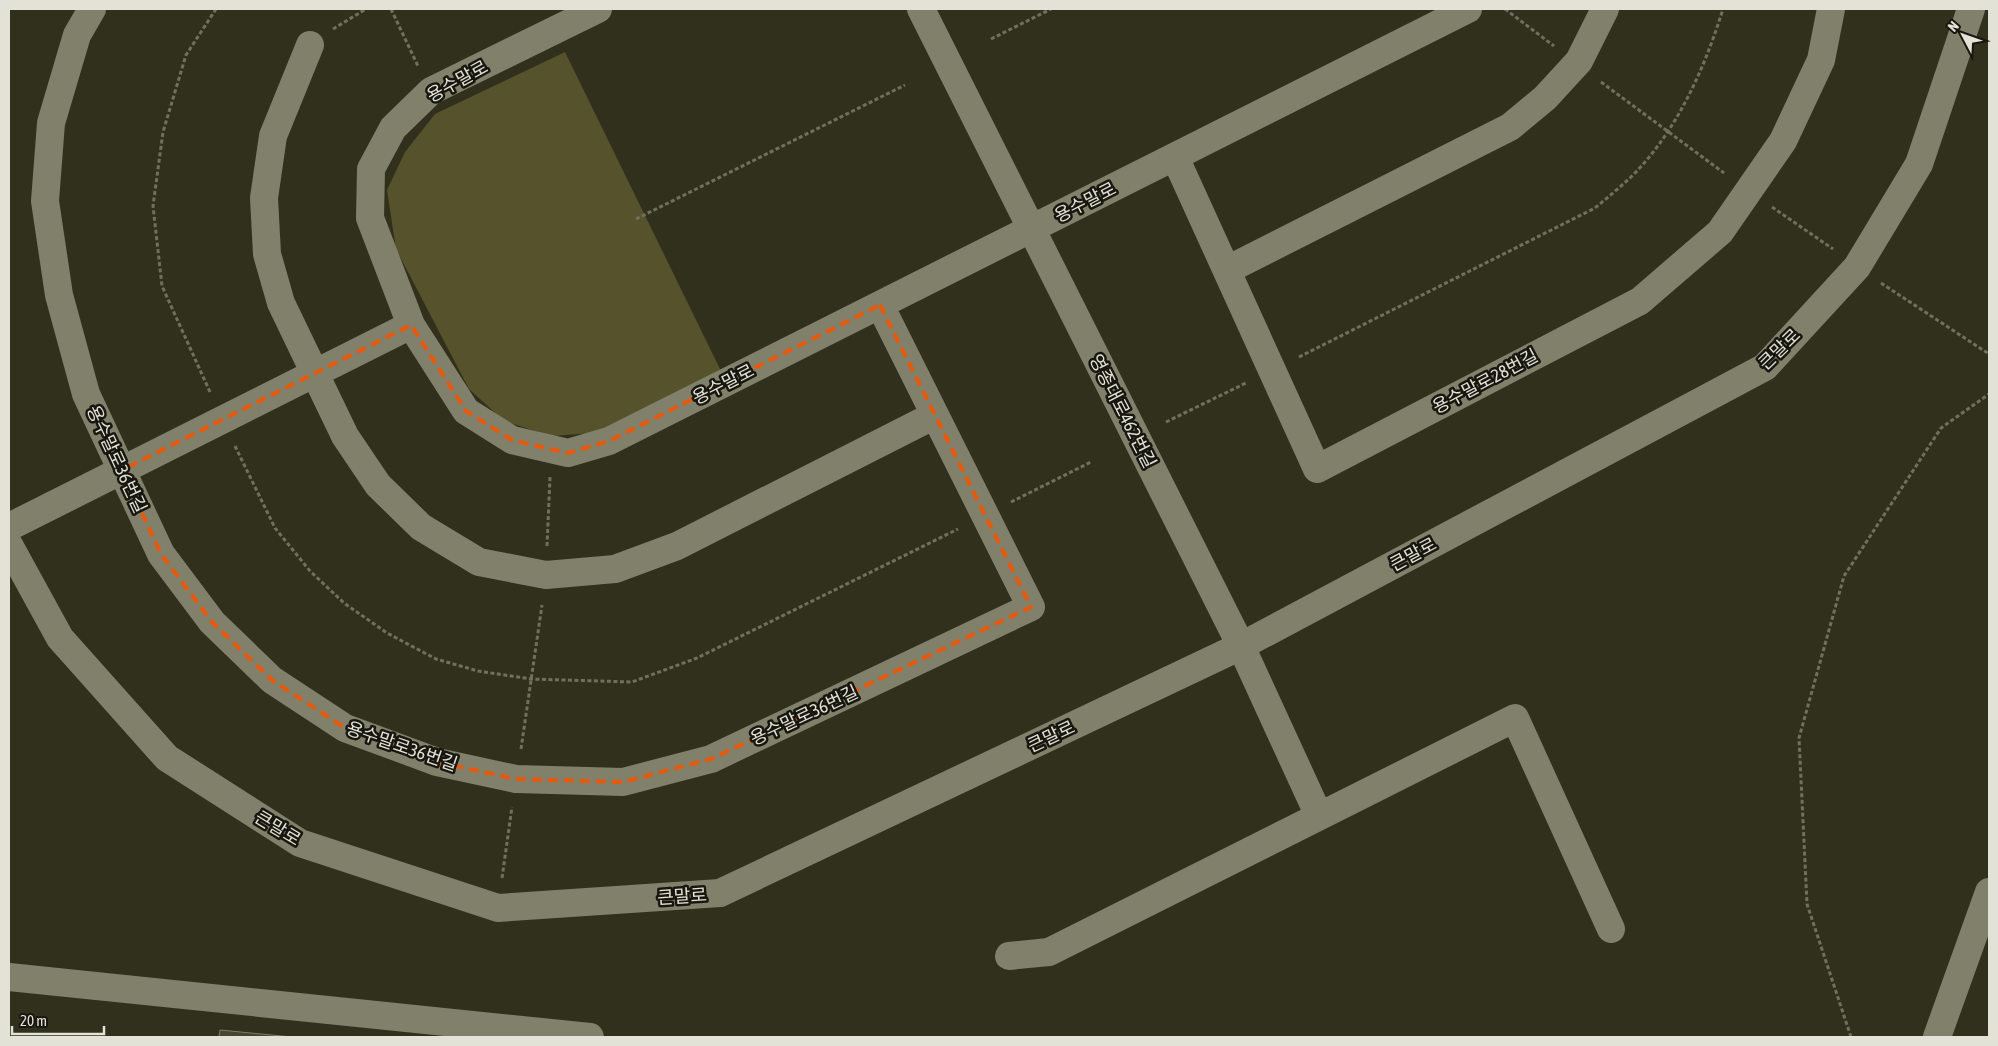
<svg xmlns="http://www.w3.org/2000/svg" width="1998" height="1046" font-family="'Asap Condensed','Noto Sans KR',sans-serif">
  <rect width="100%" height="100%" fill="#31301d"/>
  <path fill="#55522c" d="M565,52L721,371L594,433L551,436L504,421L469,389L396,249L387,190L405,152L435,114Z"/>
  <path fill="#464531" stroke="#7d7d67" d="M220,1030L292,1037H219Z"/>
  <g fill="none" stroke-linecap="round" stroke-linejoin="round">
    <path stroke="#717060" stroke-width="3" stroke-dasharray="4 2.5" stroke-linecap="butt" d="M391,9L418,66
      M1505,9L1554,46
      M333,29L366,9
      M991,39L1051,9
      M1601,82L1724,173
      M1772,207L1833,249
      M636,219L905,85
      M1881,283L1989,354
      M1299,357L1595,208C1607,198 1619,188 1630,178C1676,133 1704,70 1723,9
      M210,392L162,286L153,206L163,132L186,55L216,9
      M1166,422L1246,383
      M235,446L275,528L310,571L344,603L387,633L436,659L478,671L531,679L632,682L697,658L958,529
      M1011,502L1091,462
      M547,546L550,477
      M521,749L542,605
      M502,878L512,807
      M1851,1037L1807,904L1799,738L1844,576L1941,428L1989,394"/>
    <path stroke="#81806b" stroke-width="28" d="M92,9L77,35L51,123L45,201L59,295L86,394L161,554L212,622L272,680L345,728L437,762L516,779L623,782L711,759L1031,607L880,305
      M598,9L431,91L393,128L371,169L370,218L411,325L466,411L512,440L568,453L609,441L1468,9
      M921,9L1241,646L1319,816
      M310,45L273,136L264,198L267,254L281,303L345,436L378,485L421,527L479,562L546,575L615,569L677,546L935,415
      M1175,157L1317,469L1640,301L1720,232L1783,141L1821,60L1831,9
      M1227,270L1510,127L1545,98L1579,61L1605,9
      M9,527L411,325
      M9,545L60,638L167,758L300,843L498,908L720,893L1241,646L1765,367L1857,267L1919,164L1971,9
      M1009,956L1049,952L1515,718L1611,929
      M9,977L590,1037
      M1937,1037L1989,892"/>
  </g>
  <path fill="none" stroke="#e8590c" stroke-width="4" stroke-dasharray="10 6" stroke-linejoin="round" d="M880,305L1031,607L711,759L623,782L516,779L437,762L345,728L272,680L212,622L161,554L122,470L411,325L466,411L512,440L568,453L609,441Z"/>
  <g text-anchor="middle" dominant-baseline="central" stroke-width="5" stroke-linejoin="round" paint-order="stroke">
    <g font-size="18" fill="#e2e2d6" stroke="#18170f">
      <text transform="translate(457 81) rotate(-29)">용수말로</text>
      <text transform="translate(1085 202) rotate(-27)">용수말로</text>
      <text transform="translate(1779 349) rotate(-44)">큰말로</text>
      <text transform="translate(1485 381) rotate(-28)">용수말로28번길</text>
      <text transform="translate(723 384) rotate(-27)">용수말로</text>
      <text transform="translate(1123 411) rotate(63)">영종대로462번길</text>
      <text transform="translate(117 459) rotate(65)">용수말로36번길</text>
      <text transform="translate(1413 554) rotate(-28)">큰말로</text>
      <text transform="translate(804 715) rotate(-25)">용수말로36번길</text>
      <text transform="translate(1051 736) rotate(-25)">큰말로</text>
      <text transform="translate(402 746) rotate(19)">용수말로36번길</text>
      <text transform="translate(278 828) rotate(31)">큰말로</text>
      <text transform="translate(682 896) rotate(-4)">큰말로</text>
    </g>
  </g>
  <rect width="1998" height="1046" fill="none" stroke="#e2e2d6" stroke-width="20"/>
  <g transform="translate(1963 35) rotate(311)" stroke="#18170f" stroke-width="4" paint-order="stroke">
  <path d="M0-4L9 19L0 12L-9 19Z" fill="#e2e2d6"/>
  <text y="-8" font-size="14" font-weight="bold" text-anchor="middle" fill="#e2e2d6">N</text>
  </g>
  <path d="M12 1026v8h92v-8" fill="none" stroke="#e2e2d6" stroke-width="2.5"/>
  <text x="20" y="1026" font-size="15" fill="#e2e2d6" stroke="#18170f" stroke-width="4" paint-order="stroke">20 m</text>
</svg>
